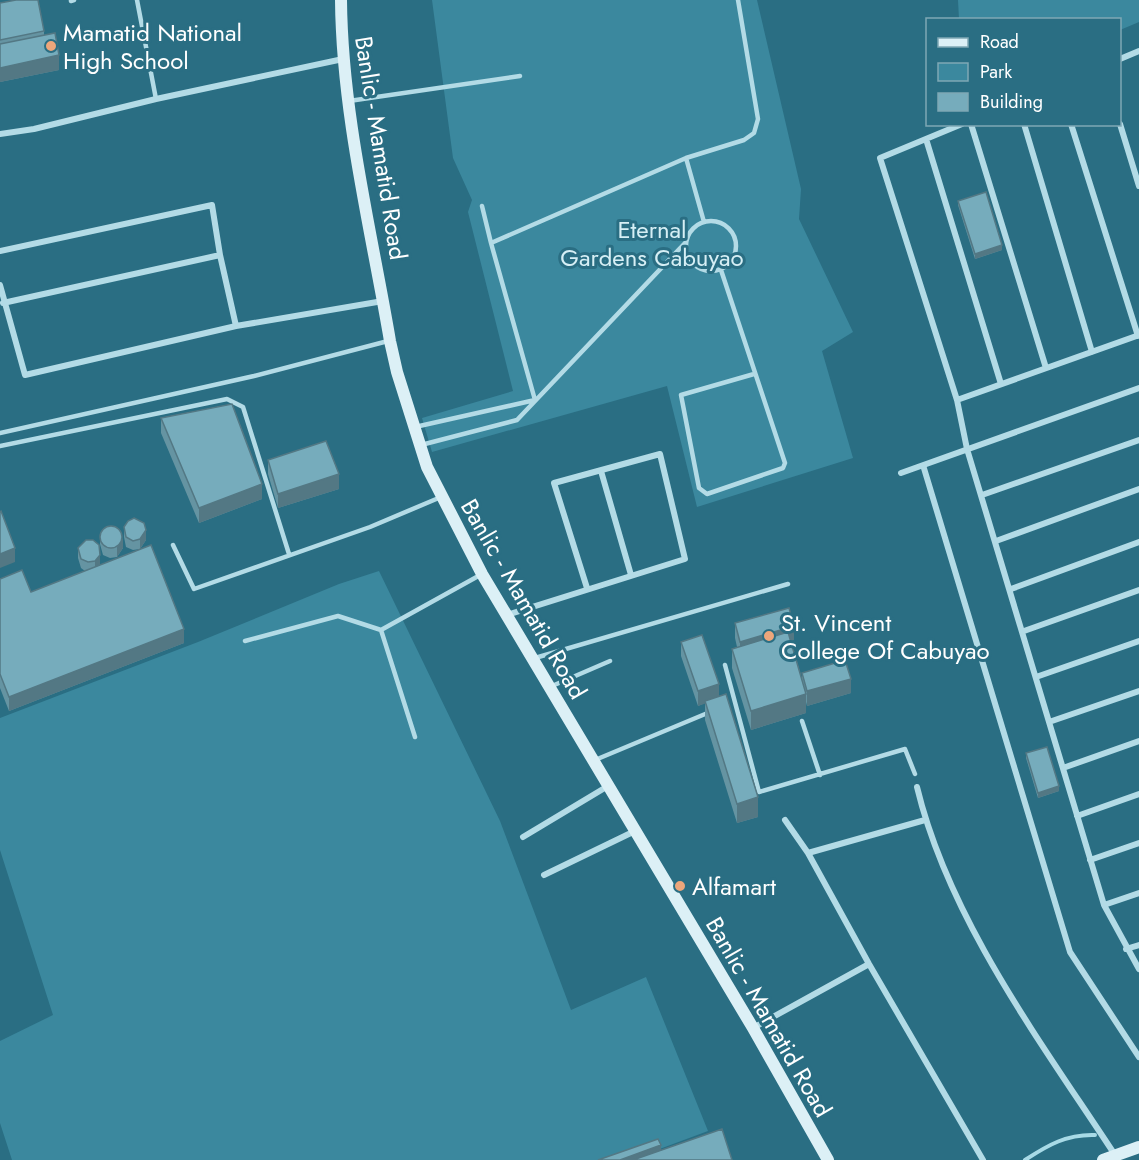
<svg xmlns="http://www.w3.org/2000/svg" width="1139" height="1160" font-family="Jost,sans-serif">
  <rect width="100%" height="100%" fill="#2a6e83"/>
  <path fill="#3b889e" d="M432,0H757L801,189L799,219L853,332L822,351L853,458L697,507L667,386L432,452L422,418L513,391L468,212L472,200L453,158Z
    M958,0H1139V22L1120,30V20L959,19Z
    M379,571L500,821L571,1010L646,977L708,1131L630,1160H12L0,1123V1041L53,1015L0,850V718L198,642L339,584Z"/>
  <g fill="none" stroke-linecap="round" stroke-linejoin="round">
    <path stroke="#a8dae6" stroke-width="4" d="M1025,1160C1048,1145 1067,1134 1095,1135"/>
    <path stroke="#b3dbe6" stroke-width="4.5" d="M137,0L156,99
      M71,1L74,0
      M349,101L520,76
      M686,158L744,140L754,133L758,119L738,0
      M482,206L491,243
      M686 246a25 25 0 1 1 50 0a25 25 0 1 1-50 0Z
      M721,270L785,463L783,468L707,494L699,488L681,395L754,374
      M535,400L491,243L686,158L704,222
      M415,427L535,400
      M0,433L254,376L388,341
      M421,445L517,420L686,242
      M0,446L227,399L243,407L289,554
      M173,545L194,589L370,527L441,497
      M245,641L338,616L381,630
      M535,658L788,584
      M725,665L759,792L905,749L915,774
      M552,686L610,661
      M802,721L820,775
      M415,737L381,630L482,574
      M595,760L710,712"/>
    <path stroke="#b3dbe6" stroke-width="6" d="M1120,59L1139,51
      M962,124L880,158L957,400L967,449L1104,905L1139,969
      M971,124L1046,368
      M1024,124L1092,352
      M1071,124L1138,336
      M1120,124L1139,186
      M0,134L34,129L156,99L343,59
      M926,139L1001,384
      M0,251L212,205L220,255L236,326
      M0,285L25,375L236,326L383,301
      M3,303L220,255
      M957,400L1139,335
      M923,465L1070,952L1139,1057
      M601,471L631,575
      M901,473L1139,388
      M982,495L1139,440
      M996,541L1139,489
      M1011,589L1139,542
      M507,615L685,559L660,454L554,483L587,588
      M1024,631L1139,590
      M1036,677L1139,641
      M1049,722L1139,691
      M1063,768L1139,741
      M917,787C949,920 1041,1042 1115,1155
      M1077,816L1139,794
      M785,820L808,853L869,964L983,1160
      M523,837L608,786
      M808,853L925,820
      M1090,860L1139,843
      M544,875L635,831
      M1104,905L1139,893
      M1126,949L1139,945
      M753,1028L869,964"/>
    <path stroke="#dcf0f6" stroke-width="12" d="M341,0C342,114 371,229 390,341L397,372L427,467L482,574L753,1028L828,1160
      M1103,1160L1139,1147"/>
  </g>
  <path fill="#6594a2" d="M0,3L44,31V35L59,70L0,82Z
    M958,201L1002,250L975,259L958,205Z
    M161,418L262,499L199,523L161,433Z
    M268,460L339,489L278,508L268,474Z
    M124,527L146,540L140,549L133,550L126,547L124,537Z
    M100,535L123,548L117,557L110,558L103,555L100,544Z
    M86,540L100,565L184,643L9,711L0,688V579L31,592L85,571L81,568L78,558V548Z
    M735,623L794,640L791,641L802,679V673L851,693L807,706L806,702V713L751,730L732,668V649L737,647L735,638Z
    M681,642L719,697L758,817L737,823L705,720V703L698,706L681,656Z
    M1026,753L1059,791L1038,798L1026,758Z"/>
  <path fill="#537884" d="M59,55V70L0,82V68Z
    M1002,245V250L975,259V254Z
    M339,474V489L278,508V494Z
    M262,484V499L199,523V508Z
    M146,530V540L140,549V539Z
    M123,538V548L117,557V547Z
    M15,548V562L0,568V554Z
    M100,555V565L95,570V561Z
    M794,626V640L740,656V642Z
    M184,629V643L9,711V697Z
    M851,679V693L807,706V691Z
    M719,684V699L698,706V691Z
    M806,694V713L751,730V711Z
    M1059,786V791L1038,798V793Z
    M758,797V817L737,823V804Z
    M661,1145V1160H620Z"/>
  <path fill="#76acbc" stroke="#537884" stroke-width="1.5" d="M16,0H38L44,31L0,40V3Z
    M55,33L59,55L0,68V44Z
    M986,192L1002,245L975,254L958,201Z
    M232,404L262,484L199,508L161,418Z
    M326,441L339,474L278,494L268,460Z
    M1,511L15,548L0,554V512Z
    M134,518L144,523L146,530L140,539L133,541L126,537L124,527L128,521Z
    M100 537a11 11 0 1 1 22 0a11 11 0 1 1-22 0Z
    M86,540H93L99,545L100,555L95,561L88,562L81,559L78,548Z
    M151,545L184,629L9,697L0,674V579L22,570L31,592Z
    M789,608L794,626L740,642L735,623Z
    M788,632L806,694L751,711L732,649Z
    M702,635L719,684L698,691L681,642Z
    M845,660L851,679L807,691L802,673Z
    M726,694L758,797L737,804L705,701Z
    M1047,747L1059,786L1038,793L1026,753Z
    M722,1129L732,1160H633Z
    M658,1139L661,1145L620,1160H598Z"/>
  <g fill="#eda67b" stroke="#2a6e83" stroke-width="2">
    <circle cx="51" cy="46" r="6"/>
    <circle cx="769" cy="636" r="6"/>
    <circle cx="680" cy="886" r="6"/>
  </g>
  <g text-anchor="middle" dominant-baseline="central" stroke-width="6" stroke-linejoin="round" paint-order="stroke">
    <g font-size="24" fill="#fff" stroke="#2a6e83" text-anchor="start">
      <text x="63" y="32">Mamatid National<tspan x="63" dy="28">High School</tspan></text>
      <text x="781" y="622">St. Vincent<tspan x="781" dy="28">College Of Cabuyao</tspan></text>
      <text x="692" y="886">Alfamart</text>
    </g>
    <g font-size="24" fill="#fff" stroke="#2a6e83">
      <text transform="translate(381 148) rotate(81)">Banlic - Mamatid Road</text>
      <text transform="translate(524 599) rotate(60)">Banlic - Mamatid Road</text>
      <text transform="translate(769 1017) rotate(60)">Banlic - Mamatid Road</text>
    </g>
    <g font-size="24" fill="#d6eff5" stroke="#2a6e83">
      <text x="652" y="229">Eternal<tspan x="652" dy="28">Gardens Cabuyao</tspan></text>
    </g>
  </g>
  <rect x="926" y="18" width="195" height="108" fill="#2a6e83" stroke="#7fa8b5" stroke-width="1.5"/>
  <rect x="938" y="38" width="30" height="9" fill="#dcf0f6" stroke="#7fa8b5" stroke-width="1.5"/>
  <text x="980" y="48" font-size="18" fill="#ffffff">Road</text>
  <rect x="938" y="63" width="30" height="18" fill="#3b889e" stroke="#7fa8b5" stroke-width="1.5"/>
  <text x="980" y="78" font-size="18" fill="#ffffff">Park</text>
  <rect x="938" y="93" width="30" height="18" fill="#76acbc" stroke="#7fa8b5" stroke-width="1.5"/>
  <text x="980" y="108" font-size="18" fill="#ffffff">Building</text>
</svg>
